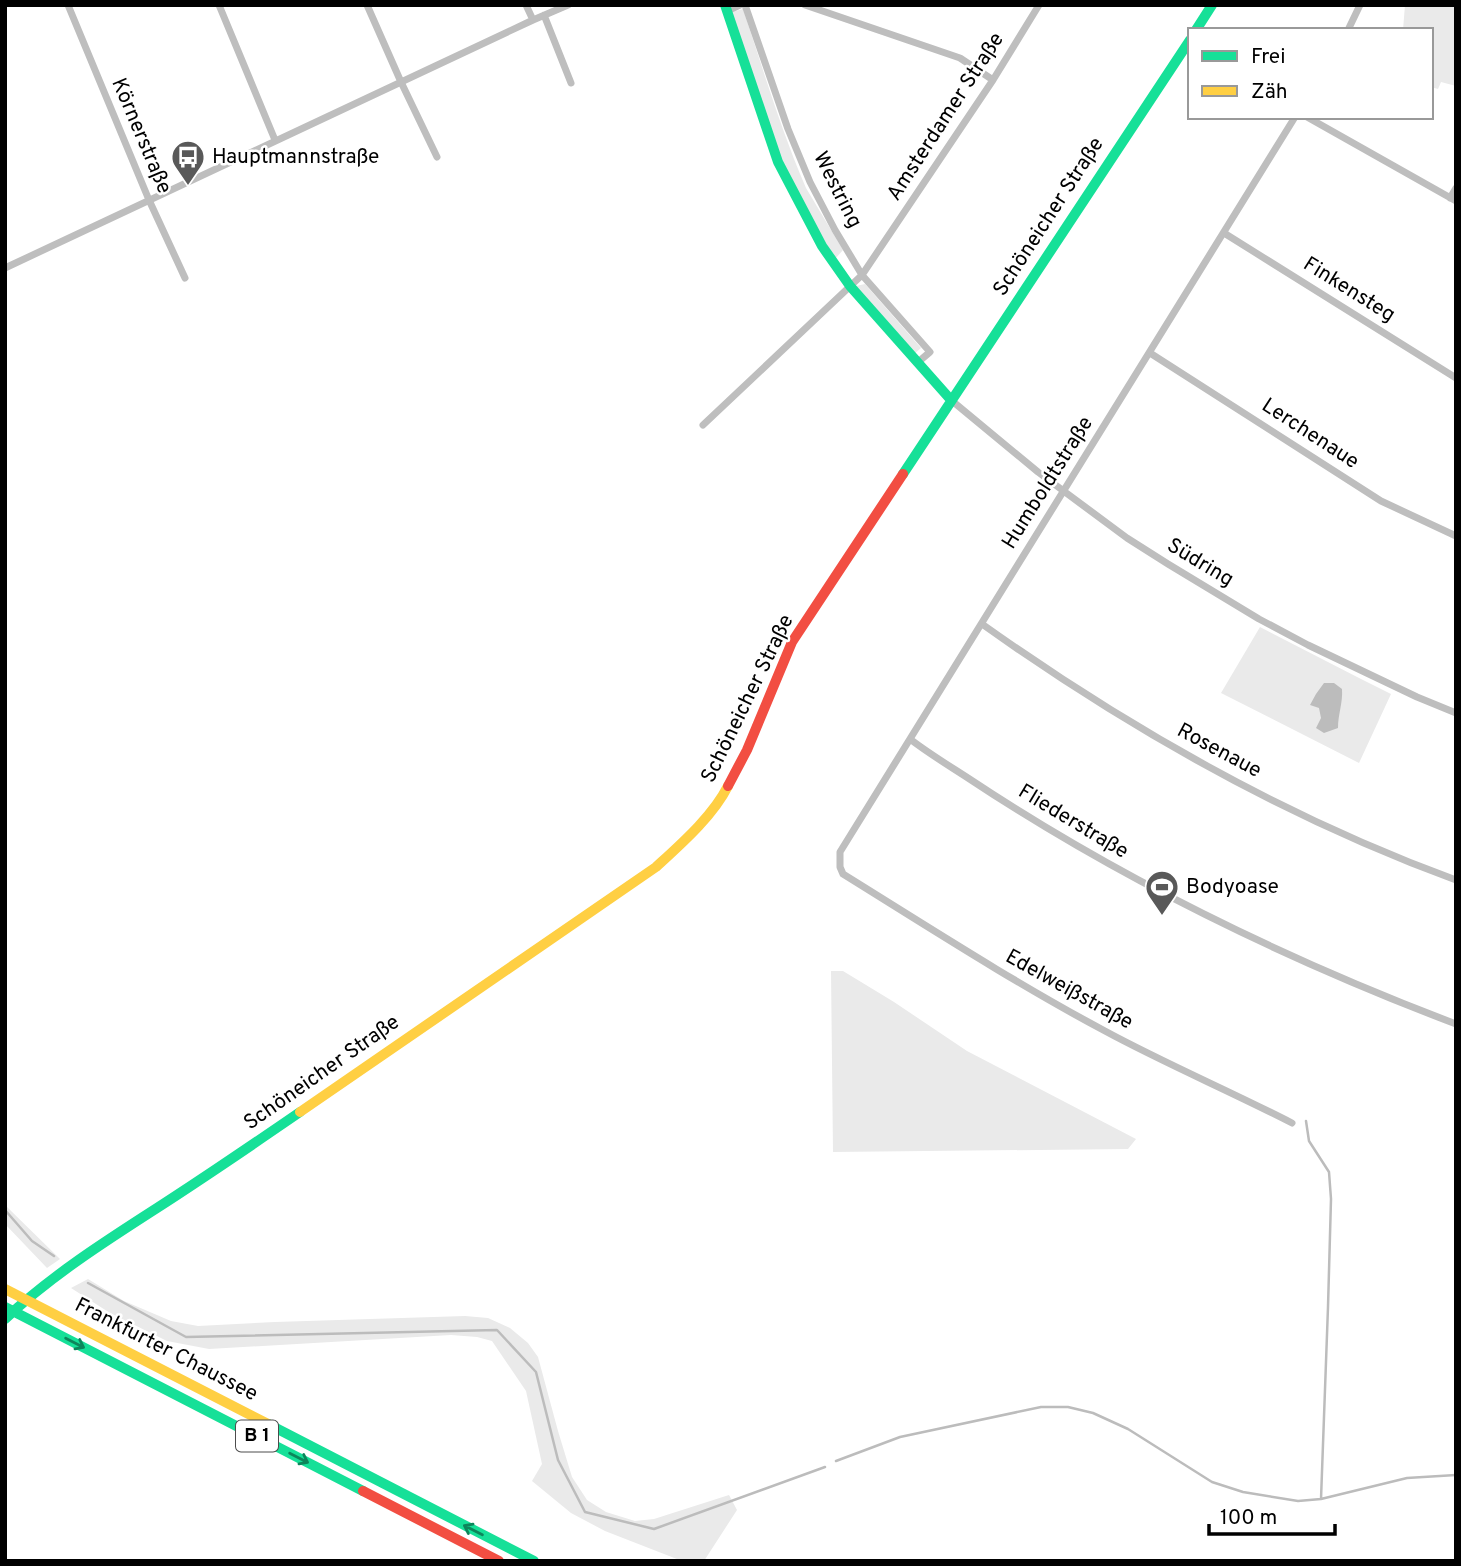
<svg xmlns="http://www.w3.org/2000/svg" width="1461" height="1566" font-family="Overpass,sans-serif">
  <rect width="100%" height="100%" fill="#fff"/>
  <path fill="#eaeaea" d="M1405,5H1456V86L1441,82L1438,89L1431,87V30H1403Z
    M743,9C763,69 781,130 806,188L843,250L835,259L791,183L771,133L732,12Z
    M865,284L921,348L913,355L856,286Z
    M1260,627L1361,679L1391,694L1359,763L1221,693Z
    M831,971H843L894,1002L967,1051L1136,1139L1128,1149L833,1152Z
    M5,1205L60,1259L47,1268L5,1224Z
    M88,1279L124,1301L171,1321L198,1326L275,1322L465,1316L488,1318L510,1328L528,1343L538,1357L558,1431L572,1477L587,1500L606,1512L635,1521L654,1519L729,1495L737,1510L704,1561H682L605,1531L571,1513L532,1481L542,1464L526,1391L492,1341L477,1337L451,1335L209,1349L167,1341L110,1313L71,1288Z"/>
  <path fill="#bcbcbc" d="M1324,683H1334L1342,689C1343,703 1338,714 1338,728L1324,733L1316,728L1321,718L1319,708L1310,705L1316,694Z"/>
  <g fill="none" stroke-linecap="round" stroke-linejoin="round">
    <path stroke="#bcbcbc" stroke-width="2.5" d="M1306,1121L1309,1141L1329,1172L1331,1199L1328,1307L1321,1499
      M5,1210L32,1241L54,1256
      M88,1283L186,1337L497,1330L536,1372L558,1460L585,1512L654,1529L825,1467
      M836,1461L900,1437L1041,1407H1068L1093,1413L1128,1429L1212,1482L1243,1492L1298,1501L1321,1499L1407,1478L1456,1475"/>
    <path stroke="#bebebe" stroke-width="7" d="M68,5L149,200L185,278
      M219,5L275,140
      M367,5L401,82L437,157
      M526,5L533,20
      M745,5L788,129L810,182L835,230L862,275L930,352L917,363
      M805,5L960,58L993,80
      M727,11L740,5
      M544,15L571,83
      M1348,30L1360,5
      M1307,117L1456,201
      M1450,198L1456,188
      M1224,233L1456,378
      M5,268L533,20L568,5
      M1150,353L1381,501L1456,536
      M951,400L1038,472L1127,538L1168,564L1259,619L1308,645L1417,697L1456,713
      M703,425L862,275L993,80L1039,5
      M982,624C1128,728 1287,818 1456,880
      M910,739C928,753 948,765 968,778C1120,879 1285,959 1456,1024
      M1292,1123C1230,1091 1166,1064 1105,1031C1015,983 930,928 843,874L840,867V852L1295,117"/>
    <path stroke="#16e098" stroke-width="10" d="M725,5L778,162L822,246L850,286L951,400
      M1196,30L1212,5
      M903,474L1190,40
      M5,1307L363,1491
      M5,1319C51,1276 104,1242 157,1208C205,1177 252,1145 300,1112
      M268,1424L534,1561"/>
    <path stroke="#ffcf43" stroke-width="10" d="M300,1112L656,867C681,844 713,816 728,786
      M5,1289L268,1424"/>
    <path stroke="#f24e42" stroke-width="10" d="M728,786L747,750L792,642L903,474
      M363,1491L499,1561"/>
  </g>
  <defs><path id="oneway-shaft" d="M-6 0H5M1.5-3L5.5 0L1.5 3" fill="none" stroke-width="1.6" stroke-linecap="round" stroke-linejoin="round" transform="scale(1.75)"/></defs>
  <g stroke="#0d865b">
    <use href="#oneway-shaft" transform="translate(75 1343) rotate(27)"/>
    <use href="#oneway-shaft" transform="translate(299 1458) rotate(27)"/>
    <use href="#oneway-shaft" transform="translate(473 1530) rotate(-153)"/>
  </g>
  <defs>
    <symbol id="bus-pin" viewBox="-11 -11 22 30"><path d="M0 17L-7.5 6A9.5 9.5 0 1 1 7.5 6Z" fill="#595959" stroke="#fff"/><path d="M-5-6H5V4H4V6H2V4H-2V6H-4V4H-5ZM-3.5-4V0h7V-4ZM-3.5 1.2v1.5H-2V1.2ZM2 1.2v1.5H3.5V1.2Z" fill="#fff"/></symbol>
    <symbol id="stadium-pin" viewBox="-11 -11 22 30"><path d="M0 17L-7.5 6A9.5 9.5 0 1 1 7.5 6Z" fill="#595959" stroke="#fff"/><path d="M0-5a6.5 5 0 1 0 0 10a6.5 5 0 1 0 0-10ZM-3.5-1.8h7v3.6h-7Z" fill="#fff"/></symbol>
  </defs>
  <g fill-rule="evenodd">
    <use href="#bus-pin" x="169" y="138" width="38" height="52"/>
    <use href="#stadium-pin" x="1143" y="868" width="38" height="52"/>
  </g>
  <g text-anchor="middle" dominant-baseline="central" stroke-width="5" stroke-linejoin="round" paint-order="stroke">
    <rect fill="#fff" stroke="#4c4c4c" stroke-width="2" x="236" y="1420.5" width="42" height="31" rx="5"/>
    <g font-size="19" font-weight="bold" fill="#000">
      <text x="257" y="1436">B 1</text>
    </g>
    <g font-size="21" fill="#000" stroke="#fff">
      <text transform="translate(946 117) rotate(-57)">Amsterdamer Straße</text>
      <text transform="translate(141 136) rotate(67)">Körnerstraße</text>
      <text transform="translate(837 190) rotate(63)">Westring</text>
      <text transform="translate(1049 217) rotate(-57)">Schöneicher Straße</text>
      <text transform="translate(1349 290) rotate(32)">Finkensteg</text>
      <text transform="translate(1310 434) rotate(33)">Lerchenaue</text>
      <text transform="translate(1048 483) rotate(-58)">Humboldtstraße</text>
      <text transform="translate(1200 563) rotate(31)">Südring</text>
      <text transform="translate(748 699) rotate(-64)">Schöneicher Straße</text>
      <text transform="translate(1219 751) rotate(28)">Rosenaue</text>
      <text transform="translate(1073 822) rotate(31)">Fliederstraße</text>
      <text transform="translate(1069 990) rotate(29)">Edelweißstraße</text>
      <text transform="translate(322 1073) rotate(-35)">Schöneicher Straße</text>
      <text transform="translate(166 1350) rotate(27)">Frankfurter Chaussee</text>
    </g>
    <g font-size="21" fill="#000" stroke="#fff" text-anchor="start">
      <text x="212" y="157">Hauptmannstraße</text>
      <text x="1186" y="887">Bodyoase</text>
    </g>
  </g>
  <rect width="1461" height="1566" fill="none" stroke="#000000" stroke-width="14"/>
  <rect x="1188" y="28" width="245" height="91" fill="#ffffff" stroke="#999999" stroke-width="2"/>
  <rect x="1202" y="51" width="35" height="10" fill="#16e098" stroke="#999999" stroke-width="2"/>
  <text x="1251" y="63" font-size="21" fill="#000000">Frei</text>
  <rect x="1202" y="86" width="35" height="10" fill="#ffcf43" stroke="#999999" stroke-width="2"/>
  <text x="1251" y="98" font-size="21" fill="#000000">Zäh</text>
  <path d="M1209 1524v10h126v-10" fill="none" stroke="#000000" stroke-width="3.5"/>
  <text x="1220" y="1524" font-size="21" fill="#000000" stroke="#ffffff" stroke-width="5" paint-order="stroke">100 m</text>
</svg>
